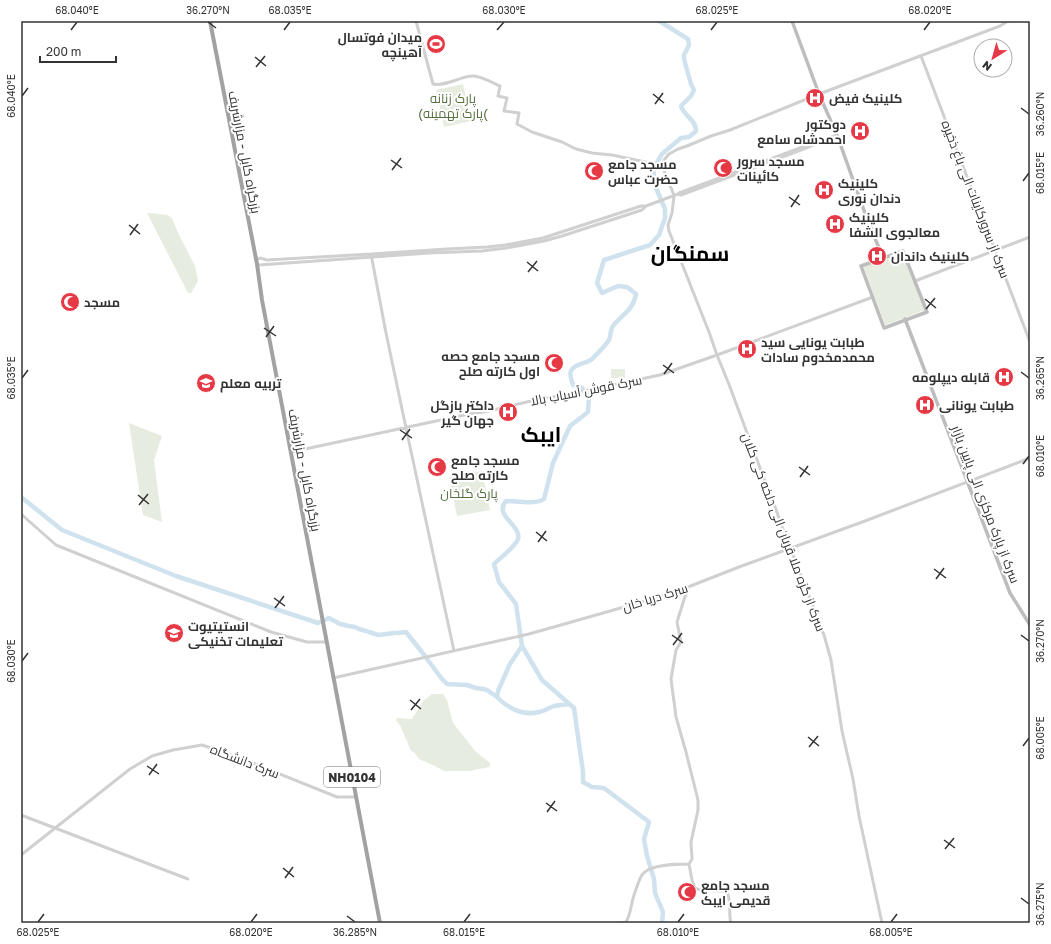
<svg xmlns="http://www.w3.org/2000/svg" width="1051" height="944" font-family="'Golos Text',Cairo,sans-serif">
  <rect width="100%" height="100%" fill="#fff"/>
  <path fill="#e6ecdf" d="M442,38L444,47L429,50L427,41Z
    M463,84L471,121L444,127L436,90Z
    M147,213H150L167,215L172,218L178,233L195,266L198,281L191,293H188Z
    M903,252L925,310L885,325L863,266Z
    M611,369H625V378H611Z
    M129,423L162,436L154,460L162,522L143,515Z
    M482,471L490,510L457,516L449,477Z
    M432,694H443L447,700L453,723L476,752L490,763V767L473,770L472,771H444L435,766L419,759L414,752L411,751L401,727L396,720L397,718L412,719L423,701Z"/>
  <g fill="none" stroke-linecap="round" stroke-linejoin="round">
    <path stroke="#cfe2ee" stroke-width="4.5" d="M659,21L688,39L689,45L684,55V59L691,84L694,90L691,96L681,106C684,116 697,121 696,131L689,137L681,138L662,154L653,169L656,188L665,209V218L659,235L650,245L604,260L597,283L602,293L618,286L627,287L636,294C633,311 622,314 613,326C610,330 611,336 609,340C606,345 596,355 592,359C586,364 575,363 571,371C569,375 572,381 573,385L582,388L589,397L588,412L570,426L553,463L544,499C535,505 517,501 506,501C493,515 522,526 518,539C516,546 500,558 494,564L499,582L516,604L522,646L542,680L574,708L583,772V782L592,787L604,788L649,822L644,839L647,856L654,879L655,893L663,912L662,923
      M21,497L62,530L176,576L318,623L329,618L340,624L349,626L355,627L359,629L366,631
      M369,632L378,635L395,633
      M398,633L406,632L425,656
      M522,646L510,664L498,691L497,697C508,708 523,716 539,712C544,711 549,708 554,706C559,705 564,705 569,704
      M427,659L442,679L447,684L467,685L476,688L483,689L487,690L497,697"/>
    <path stroke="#d0d0d0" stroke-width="3" d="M416,21L433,84C446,87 460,76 473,76C481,76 493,83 500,86L498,96L507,98L504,111L519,113L517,124L532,132L562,142L576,149L592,153L612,155L650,163L663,164
      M921,56L1030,342
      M663,164L665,174L672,190L674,196L672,213L668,225L669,231L709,332L717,355L730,387L760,468L773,501L781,524L824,635L831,660L842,731L853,779L859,816L882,923
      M663,164L664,160L669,154L678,149L687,146L711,136L730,130L819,94L1000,26L1008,21
      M678,194L679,193L824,139H828
      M371,254L386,333L406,428L454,651
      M256,260L260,258L267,260L371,254L447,249L487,247L505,245L543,238L641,206H646L678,194L681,195L801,150L837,135
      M257,264L259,265L429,253L482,251L506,248L544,241L562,236L642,210L646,206
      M915,281L1030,237
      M291,452L469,414L489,411L535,400L569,394L660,375L717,355L873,297
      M21,514L56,545L271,632L307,642H326
      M688,587L677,622L681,642L676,650L671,679L676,717L686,752L698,800V810L691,842L692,859L689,864L692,880L695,888C703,893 717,889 727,892C732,903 728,913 731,923
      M333,678L529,634L656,598L688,587L739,567L865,521L1030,458
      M21,815L188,879
      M21,855L130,769L152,756L173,750L202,745L235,756L337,797H356
      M621,923L626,922C631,914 631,904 634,895C636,890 639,879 642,875C649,864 677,864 689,864"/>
    <path stroke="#bdbdbd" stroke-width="3.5" d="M792,21L819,94L837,135L866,216L883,258
      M903,251L927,312L884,328L861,266Z
      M905,319L1010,593L1030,625"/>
    <path stroke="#a2a2a2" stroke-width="4" d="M210,21L257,264L262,300L380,923"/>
  </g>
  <path fill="none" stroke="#333" stroke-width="1.5" d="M208,22L216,28M71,30L77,22M284,30L290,22M497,30L504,22M711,30L717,22M924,30L930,22M255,57L266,66M256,67L265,56M653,94L664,103M22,96L28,88M655,104L663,93M1021,108L1029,114M391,160L402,168M392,170L401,158M1023,181L1029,173M789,197L800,205M791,207L799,195M129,225L140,234M130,235L138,224M527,262L538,271M528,272L537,261M925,299L936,308M926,309L935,298M264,328L276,336M266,337L274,326M663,365L674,373M1021,372L1029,378M664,374L672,363M22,378L28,370M400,430L412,438M402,440L410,429M1023,464L1029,456M799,467L810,475M800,477L808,466M138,495L149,504M139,505L148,494M536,532L547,541M538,542L546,531M934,569L946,578M936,579L944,568M274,598L285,606M275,608L284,596M672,635L683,643M1021,635L1029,641M673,645L682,633M22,661L28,653M410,700L421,709M411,710L420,699M808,737L819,746M1023,746L1029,738M809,747L818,736M147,766L159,774M149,775L157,764M546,803L557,811M547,812L555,801M944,840L955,848M945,849L954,838M283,868L294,877M285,878L293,867M1021,898L1029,904M347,916L355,922M38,922L44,914M251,922L257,914M464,922L470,914M678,922L684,914M891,922L897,914"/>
  <defs>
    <symbol id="stadium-disc" viewBox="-11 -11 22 22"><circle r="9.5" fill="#e63946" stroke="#fff"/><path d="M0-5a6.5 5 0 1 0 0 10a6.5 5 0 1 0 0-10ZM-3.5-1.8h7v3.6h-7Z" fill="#fff"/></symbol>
    <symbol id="hospital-disc" viewBox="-11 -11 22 22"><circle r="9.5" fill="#e63946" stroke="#fff"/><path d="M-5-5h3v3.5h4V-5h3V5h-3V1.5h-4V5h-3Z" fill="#fff"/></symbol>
    <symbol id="mosque-disc" viewBox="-11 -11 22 22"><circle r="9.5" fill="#e63946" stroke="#fff"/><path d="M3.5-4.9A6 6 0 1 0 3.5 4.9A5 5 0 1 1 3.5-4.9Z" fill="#fff"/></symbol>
    <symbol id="university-disc" viewBox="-11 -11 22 22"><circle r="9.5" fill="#e63946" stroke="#fff"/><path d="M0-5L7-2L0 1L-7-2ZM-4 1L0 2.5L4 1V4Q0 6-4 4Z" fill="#fff"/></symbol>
  </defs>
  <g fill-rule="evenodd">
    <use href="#stadium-disc" x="425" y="33" width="22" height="22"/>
    <use href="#hospital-disc" x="804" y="87" width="22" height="22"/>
    <use href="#hospital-disc" x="849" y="120" width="22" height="22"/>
    <use href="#mosque-disc" x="712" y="157" width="22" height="22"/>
    <use href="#mosque-disc" x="583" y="160" width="22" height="22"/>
    <use href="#hospital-disc" x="813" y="179" width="22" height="22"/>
    <use href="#hospital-disc" x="824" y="213" width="22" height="22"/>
    <use href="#hospital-disc" x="866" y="245" width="22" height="22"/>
    <use href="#mosque-disc" x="59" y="291" width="22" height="22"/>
    <use href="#hospital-disc" x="736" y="338" width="22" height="22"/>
    <use href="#mosque-disc" x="543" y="352" width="22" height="22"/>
    <use href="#hospital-disc" x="993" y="366" width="22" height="22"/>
    <use href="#university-disc" x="195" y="372" width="22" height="22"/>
    <use href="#hospital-disc" x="914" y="394" width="22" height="22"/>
    <use href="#hospital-disc" x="497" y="401" width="22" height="22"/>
    <use href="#mosque-disc" x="426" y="456" width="22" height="22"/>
    <use href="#university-disc" x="163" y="622" width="22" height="22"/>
    <use href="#mosque-disc" x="676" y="881" width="22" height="22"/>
  </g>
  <g text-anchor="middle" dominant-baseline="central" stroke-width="4" stroke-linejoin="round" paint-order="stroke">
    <rect fill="#fff" stroke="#707070" stroke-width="1" x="324" y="767" width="56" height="20" rx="3"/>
    <g font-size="12" font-weight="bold" fill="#333">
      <text x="352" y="777">NH0104</text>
    </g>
    <g font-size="13" font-weight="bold" fill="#333" stroke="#fff" text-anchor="start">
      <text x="422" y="37" text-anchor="end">میدان فوتسال<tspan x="422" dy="15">آهینچه</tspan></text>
      <text x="829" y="98">کلینیک فیض</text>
      <text x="846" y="124" text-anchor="end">دوکتور<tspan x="846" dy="15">احمدشاه سامع</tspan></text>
      <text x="737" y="161">مسجد سرور<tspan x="737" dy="15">کائینات</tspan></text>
      <text x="608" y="164">مسجد جامع<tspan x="608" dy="15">حضرت عباس</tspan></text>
      <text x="838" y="183">کلینیک<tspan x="838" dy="15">دندان نوری</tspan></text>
      <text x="849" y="217">کلینیک<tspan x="849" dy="15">معالجوی الشفا</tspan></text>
      <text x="891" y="256">کلینیک داندان</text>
      <text x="84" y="302">مسجد</text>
      <text x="761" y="342">طبابت یونایی سید<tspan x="761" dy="15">محمدمخدوم سادات</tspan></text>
      <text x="540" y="356" text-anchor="end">مسجد جامع حصه<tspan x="540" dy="15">اول کارته صلح</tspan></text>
      <text x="990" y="377" text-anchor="end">قابله دیپلومه</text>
      <text x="220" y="383">تربیه معلم</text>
      <text x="494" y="405" text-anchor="end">داکتر بازگل<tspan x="494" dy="15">جهان گیر</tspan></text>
      <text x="939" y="405">طبابت یونانی</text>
      <text x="451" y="460">مسجد جامع<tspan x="451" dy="15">کارته صلح</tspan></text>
      <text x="188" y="626">انستیتیوت<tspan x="188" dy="15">تعلیمات تخنیکی</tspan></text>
      <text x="701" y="885">مسجد جامع<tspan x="701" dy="15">قدیمی ایبک</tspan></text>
    </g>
    <g font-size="13" fill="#56703f" stroke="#fff">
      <text x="453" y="98">پارک زنانه<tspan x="453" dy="15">(پارک تهمینه(</tspan></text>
      <text x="469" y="493">پارک گلخان</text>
    </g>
    <g font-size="13" fill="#333" stroke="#fff">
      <text transform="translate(245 152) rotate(79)">بزرگراه کابل - مزارشریف</text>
      <text transform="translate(976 199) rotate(69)">سرک از سرورکاینات الی باغ ذخیره</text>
      <text transform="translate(586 390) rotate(-11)">سرک قوش آسیاب بالا</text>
      <text transform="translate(305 470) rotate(79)">بزرگراه کابل - مزارشریف</text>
      <text transform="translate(986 504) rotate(69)">سرک از پارک مرکزی الی پایین بازار</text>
      <text transform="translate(784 532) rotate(69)">سرک از گزه ملا قربان الی دلخه کی کلان</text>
      <text transform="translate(655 597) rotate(-17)">سرک دریا خان</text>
      <text transform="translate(245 761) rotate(21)">سرک دانشگاه</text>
    </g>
    <g font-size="21" font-weight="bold" fill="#000" stroke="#fff">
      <text x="690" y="253">سمنگان</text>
      <text x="541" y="434">ایبک</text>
    </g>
  </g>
  <rect width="1051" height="944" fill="none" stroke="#ffffff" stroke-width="44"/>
  <g transform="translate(993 58) rotate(217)"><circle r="19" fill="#ffffff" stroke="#adadad"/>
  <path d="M0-3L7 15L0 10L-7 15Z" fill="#e63946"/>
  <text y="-6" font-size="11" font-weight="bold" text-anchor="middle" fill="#333333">N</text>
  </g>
  <path d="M40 56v6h76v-6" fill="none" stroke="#333333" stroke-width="2"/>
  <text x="46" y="56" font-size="12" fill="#333333" stroke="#ffffff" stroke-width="3" paint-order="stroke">200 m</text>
  <rect x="22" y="22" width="1007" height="900" fill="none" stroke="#333" stroke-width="1.5"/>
  <g font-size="10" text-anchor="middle" fill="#333">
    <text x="77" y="14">68.040°E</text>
    <text x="208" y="14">36.270°N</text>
    <text x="290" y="14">68.035°E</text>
    <text x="504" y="14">68.030°E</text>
    <text x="717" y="14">68.025°E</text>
    <text x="930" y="14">68.020°E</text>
    <text transform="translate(11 96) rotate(-90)" y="4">68.040°E</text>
    <text transform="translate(1040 114) rotate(-90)" y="4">36.260°N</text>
    <text transform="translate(1040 173) rotate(-90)" y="4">68.015°E</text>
    <text transform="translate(1040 378) rotate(-90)" y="4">36.265°N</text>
    <text transform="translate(11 378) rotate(-90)" y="4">68.035°E</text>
    <text transform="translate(1040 456) rotate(-90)" y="4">68.010°E</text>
    <text transform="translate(1040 641) rotate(-90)" y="4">36.270°N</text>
    <text transform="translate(11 661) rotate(-90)" y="4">68.030°E</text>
    <text transform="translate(1040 738) rotate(-90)" y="4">68.005°E</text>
    <text transform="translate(1040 904) rotate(-90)" y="4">36.275°N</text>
    <text x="38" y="936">68.025°E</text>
    <text x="251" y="936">68.020°E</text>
    <text x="355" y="936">36.285°N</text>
    <text x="464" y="936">68.015°E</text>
    <text x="678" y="936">68.010°E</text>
    <text x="891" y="936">68.005°E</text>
  </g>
</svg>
